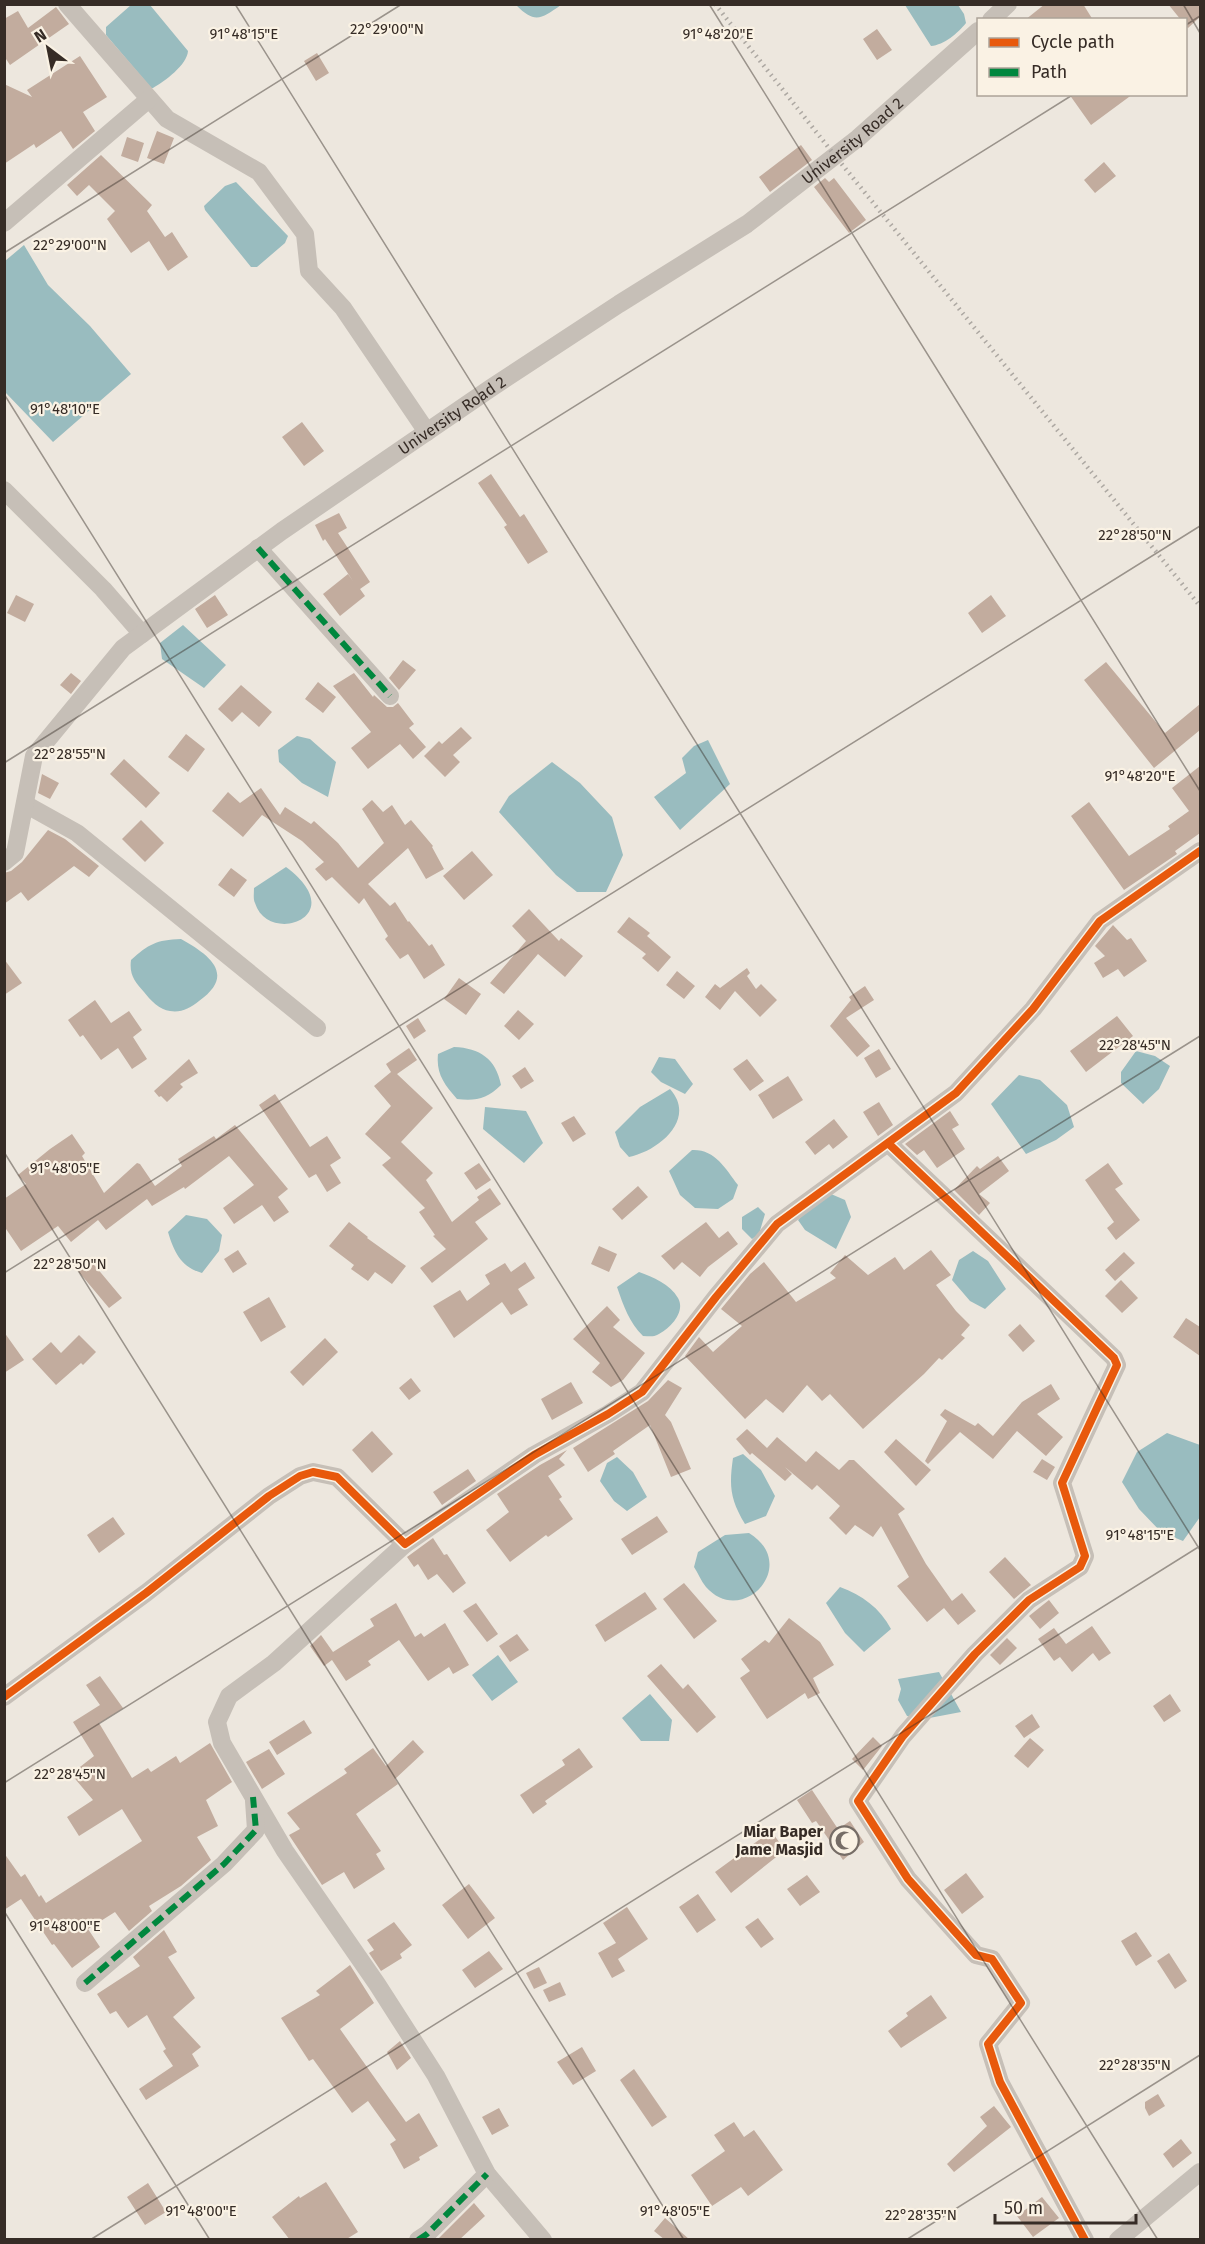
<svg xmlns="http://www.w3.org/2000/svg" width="1205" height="2244" font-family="'Fira Sans',sans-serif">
  <rect width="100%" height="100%" fill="#ede7de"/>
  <path fill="#99bcbf" d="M131,5H150L188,51C187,65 165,81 153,88H151L106,35V27Z
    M516,5H561C541,19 535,24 516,5Z
    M905,5H958L964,14L966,23C958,33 944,45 931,46Z
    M236,182L288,236L285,243L257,267H251L205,210L204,206L225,186Z
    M24,245L48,285L90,326L131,374L53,442L5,392V261Z
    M183,625L226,665L204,688L162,659L160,643Z
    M297,736L310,739L336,762L328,797L302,783L279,762L278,750Z
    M708,740L730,784L680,830L654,797L686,773L682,758L694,746Z
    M552,762L580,783L612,817L623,855L606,892H577L556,875L499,812L509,796Z
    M286,867C353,917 268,946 255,903C253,899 254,893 254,888Z
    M181,939C210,955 236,975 199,1001C190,1008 181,1013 170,1011C160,1010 150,1000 144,992C135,982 129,975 131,960C149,944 156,940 181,939Z
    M454,1047C480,1048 496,1059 501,1085C487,1099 476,1101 457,1099C444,1084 436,1074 438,1054Z
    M1136,1051L1155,1056L1170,1066L1159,1089L1143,1104L1121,1083V1072Z
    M659,1057L675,1059L693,1084L685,1094L661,1082L651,1072Z
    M1019,1075L1040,1080L1067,1105L1074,1127L1056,1140L1026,1154L991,1104Z
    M670,1089C697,1119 659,1151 629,1157L620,1147L615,1132L640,1107Z
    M485,1107L526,1111L543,1143L524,1163L483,1129Z
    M692,1150C715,1149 725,1168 738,1185L733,1199L718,1209L695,1208L680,1195L669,1171Z
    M831,1194L845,1200L851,1217L836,1249L805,1230L798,1220L813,1203Z
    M758,1207L765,1214L759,1234L752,1239L742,1229V1217Z
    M186,1215L207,1219L222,1235L219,1251L202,1273C181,1267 174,1252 168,1232Z
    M973,1251L988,1261L1006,1289L985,1309L970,1301L952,1280L959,1260Z
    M639,1272C653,1277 670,1284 678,1298C686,1312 670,1329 657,1335C654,1337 648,1336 643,1336C629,1322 624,1307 617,1287Z
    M1167,1433L1200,1445V1517L1183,1541L1161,1532L1139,1509L1122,1482L1137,1452Z
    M743,1454L761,1470L775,1496L766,1516L745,1524C730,1499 729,1486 733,1458Z
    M617,1457L633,1472L647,1497L627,1511L614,1501L600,1481L607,1463Z
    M749,1533C801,1565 742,1628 706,1587C701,1581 698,1573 694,1567L698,1552L725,1535Z
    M840,1587C862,1595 880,1608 891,1629L864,1652L845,1633L826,1603Z
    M498,1655L518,1682L492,1701L472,1675Z
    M939,1672L961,1712L924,1719L907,1716L898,1700L901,1689L898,1679Z
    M650,1694L672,1720L669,1741H641L622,1718Z"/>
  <path fill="#c2ac9e" d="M1045,4H1083L1093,20H1025Z
    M1168,4H1200V17L1188,28L1185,25V20H1181Z
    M56,7L69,24L10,65L4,56V19L18,11L28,28Z
    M877,29L892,50L877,60L863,39Z
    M317,53L329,73L316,81L304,61Z
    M80,56L107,97L83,112L95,131L73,149L61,131L36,148L34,144L4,164V84L32,97L27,90Z
    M1069,94H1133L1091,125Z
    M157,131L174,138L164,164L147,158Z
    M127,137L144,143L138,162L121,156Z
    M801,145L812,160L770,192L759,177Z
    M101,155L152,205L147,211L165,237L172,232L188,257L168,271L149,241L131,253L107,219L115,211L89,185L77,196L67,185Z
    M1104,162L1116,176L1095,193L1084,180Z
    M825,178L829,182L834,178L866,220L849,233L814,187Z
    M302,422L324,451L304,466L282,437Z
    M491,474L520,517L524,514L548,552L528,564L504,527L507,525L478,483Z
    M339,513L347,528L338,533L370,582L360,589L365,596L340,616L323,594L348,574L353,581L325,539L323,541L315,525Z
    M16,595L34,604L25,622L7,613Z
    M215,595L228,615L207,628L195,609Z
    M991,595L1006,616L982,633L968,613Z
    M403,660L416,670L399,690L389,678Z
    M1106,662L1165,733L1200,704V730L1154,768L1084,680Z
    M71,673L81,681L71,694L60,685Z
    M354,673L373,697L374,695L387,707H393L398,703L414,724L409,728L426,747L413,759L400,744L368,769L351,748L371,732L333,686Z
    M318,682L336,697L323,713L305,699Z
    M241,685L272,712L259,727L242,712L232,722L218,709Z
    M461,727L472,738L453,755L460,762L445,777L424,756L439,741L442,744Z
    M186,734L205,749L188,772L168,757Z
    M124,759L160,793L146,808L110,774Z
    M1200,766V833L1175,851L1177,854L1124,890L1071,816L1089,802L1129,856L1170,829L1168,826L1189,811L1172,788Z
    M42,774L59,783L50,799L38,793Z
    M261,788L280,815L285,807L311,824L314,821L338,843L358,868L384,843L362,809L372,800L383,812L392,805L405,825L411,820L433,846L432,847L444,869L426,879L408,848L368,884L390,906L395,902L408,922L409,921L429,946L432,944L445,965L424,979L408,954L400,959L385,939L388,936L364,898L359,904L332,877L326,881L315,869L324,862L302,841L262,815L243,837L212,811L228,792L240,803Z
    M141,820L164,843L145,862L122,839Z
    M48,830L65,839L99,866L89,877L74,866L28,901L21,892L4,904V873L11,871L22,862Z
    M472,851L493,875L464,900L443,876Z
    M231,868L247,880L234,897L218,885Z
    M529,909L559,941L561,938L583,956L565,977L538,954L504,994L490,983L526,941L512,926Z
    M629,917L650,933L647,936L671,957L658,972L642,958L646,954L617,932Z
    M1113,925L1127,940L1131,938L1147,961L1124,977L1118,969L1103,978L1094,963L1105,956L1095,946Z
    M4,959L22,983L4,995Z
    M747,968L750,973L747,976L756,989L761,984L777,1000L760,1017L735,991L720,1010L705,997L715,984L720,988Z
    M677,971L695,986L684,999L666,985Z
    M459,978L481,994L466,1015L444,999Z
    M865,986L874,1000L846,1018L870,1046L857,1057L830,1026L851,1000L849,997Z
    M95,1000L111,1023L129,1011L142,1030L133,1037L147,1059L132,1069L118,1048L101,1060L83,1035L80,1037L68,1020Z
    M518,1010L534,1024L519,1040L504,1026Z
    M1117,1016L1133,1036L1086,1072L1070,1051Z
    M418,1018L426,1031L414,1039L406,1026Z
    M409,1048L417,1060L397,1074L433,1108L401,1142L433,1173L426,1180L452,1222L479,1200L477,1197L490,1188L501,1204L475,1222L488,1239L432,1283L420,1268L446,1249L433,1236L435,1235L419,1212L425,1208L382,1165L391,1158L365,1134L391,1106L374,1086L391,1072L386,1064Z
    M879,1049L891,1069L876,1078L864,1058Z
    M189,1059L198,1073L180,1084L183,1087L167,1102L161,1096L159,1097L154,1091Z
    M747,1059L764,1081L750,1091L733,1069Z
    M525,1067L534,1081L521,1089L512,1076Z
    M788,1076L803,1100L773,1119L758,1095Z
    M275,1094L310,1147L327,1136L341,1158L330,1165L341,1183L327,1192L316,1174L309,1178L259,1105Z
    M879,1102L893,1125L878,1136L863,1112Z
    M950,1111L959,1125L952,1129L965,1149L937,1168L924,1150L917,1155L905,1144Z
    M574,1116L586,1134L573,1142L561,1123Z
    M834,1119L848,1137L833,1149L829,1144L815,1155L805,1142Z
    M235,1125L288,1189L278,1197L289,1212L274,1222L262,1205L234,1224L223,1208L254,1185L229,1156L185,1189L184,1187L152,1206L147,1199L106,1230L98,1220L71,1242L58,1226L21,1251L4,1226V1199L26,1184L18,1175L50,1149L72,1134L85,1153L82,1156L104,1193L137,1163L140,1164L155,1186L182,1166L178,1159L214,1136L216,1139Z
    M998,1156L1009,1171L979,1194L990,1203L979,1215L954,1190L977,1166L980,1169Z
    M479,1163L491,1180L476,1190L464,1173Z
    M1108,1163L1123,1184L1115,1189L1140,1220L1116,1240L1107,1228L1114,1222L1085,1180Z
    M638,1186L648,1197L622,1220L612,1209Z
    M349,1222L368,1237L367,1238L406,1266L392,1284L375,1272L368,1281L351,1269L354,1265L329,1246Z
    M706,1222L719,1238L728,1231L738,1244L708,1267L700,1277L682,1262L674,1270L661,1256Z
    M599,1246L617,1254L609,1272L591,1264Z
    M238,1250L247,1264L233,1273L224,1259Z
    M931,1250L951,1275L936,1285L956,1311L970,1325L961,1335L965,1338L942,1360L939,1358L924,1374L863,1429L830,1394L822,1401L807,1385L783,1413L766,1399L745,1419L685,1356L699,1337L713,1352L742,1326L721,1309L750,1274L764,1262L796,1302L836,1278L830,1273L845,1255L868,1275L895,1257L904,1270Z
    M1124,1252L1135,1263L1115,1281L1105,1270Z
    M91,1261L122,1298L109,1308L78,1271Z
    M525,1262L535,1278L518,1289L528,1305L511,1315L502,1302L454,1338L433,1306L460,1290L467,1301L490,1284L485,1275L505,1263L511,1272Z
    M1121,1280L1138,1298L1122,1313L1105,1296Z
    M269,1297L286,1327L261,1342L243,1312Z
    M607,1306L620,1320L613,1327L645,1353L623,1380L611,1387L592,1372L600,1363L573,1339Z
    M1186,1318L1200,1327V1356L1173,1337Z
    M1020,1324L1035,1341L1023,1352L1008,1335Z
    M4,1332L24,1360L4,1373Z
    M79,1335L96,1352L83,1365L81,1363L56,1385L32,1359L51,1342L61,1353Z
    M325,1338L338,1352L303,1386L290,1372Z
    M411,1378L421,1391L409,1400L399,1388Z
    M668,1380L682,1388L665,1415L671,1422L691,1469L671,1477L650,1425L613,1451L615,1454L588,1472L573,1448L648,1401Z
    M571,1382L583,1403L552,1420L541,1399Z
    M1051,1384L1060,1399L1037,1414L1063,1437L1046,1456L1017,1431L993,1459L960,1432L928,1464L925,1461L947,1421L940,1415L945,1409L975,1426L978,1423L993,1436L1022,1402Z
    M747,1429L767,1448L777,1437L806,1462L816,1451L839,1470L849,1460H854L905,1509L898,1514L926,1564L952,1601L962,1593L976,1611L958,1625L944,1608L927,1622L897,1586L909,1577L881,1526L873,1537L855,1525L846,1535L829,1518L840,1506L817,1485L812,1490L785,1467L792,1474L785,1481L752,1453L750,1455L736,1439Z
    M372,1431L393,1454L372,1473L352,1450Z
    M896,1439L931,1470L916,1486L884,1452Z
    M567,1450L559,1459L565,1465L548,1476L562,1497L559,1499L573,1519L548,1537L546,1535L510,1562L486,1530L509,1512L497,1494L540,1465Z
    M1042,1459L1055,1467L1047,1480L1033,1472Z
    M468,1469L476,1481L442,1505L433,1492Z
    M657,1516L668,1532L632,1555L621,1539Z
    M113,1517L125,1534L99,1553L87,1535Z
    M433,1538L444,1555L447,1554L466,1583L453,1593L437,1574L428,1580L418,1564L414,1567L407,1557Z
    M1005,1557L1031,1585L1014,1599L989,1572Z
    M684,1583L717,1621L694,1639L663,1599Z
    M645,1592L657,1609L605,1642L595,1625Z
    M1049,1600L1059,1613L1040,1629L1029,1616Z
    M396,1603L415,1637L421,1633L424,1637L445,1623L469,1665L453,1674L449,1667L428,1681L399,1640L368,1661L371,1665L346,1681L332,1660L324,1666L310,1646L321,1635L333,1652L374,1626L370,1619Z
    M476,1603L498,1634L487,1642L463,1611Z
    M789,1618L820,1642L834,1665L813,1678L820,1693L808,1699L805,1693L767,1719L740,1678L750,1671L741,1659L765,1640L769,1643Z
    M1092,1626L1111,1653L1099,1661L1093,1653L1072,1672L1060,1657L1054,1661L1038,1639L1054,1628L1066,1644Z
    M517,1634L529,1650L510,1662L499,1646Z
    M1007,1638L1017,1648L1000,1665L990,1655Z
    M661,1664L683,1689L688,1684L716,1717L697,1733L647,1676Z
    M100,1676L123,1708L99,1723L132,1778L148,1768L151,1772L176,1756L180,1763L210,1743L232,1782L206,1800L218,1826L197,1837L211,1860L181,1886L149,1906L152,1911L129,1931L115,1912L88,1929L100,1947L72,1968L54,1944L52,1945L21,1899L4,1910V1853L21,1877L25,1874L39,1897L41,1895L46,1903L142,1841L122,1809L79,1836L67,1817L93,1800L71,1774L94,1756L73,1722L100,1705L86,1685Z
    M1170,1694L1181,1711L1164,1722L1153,1706Z
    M1032,1714L1040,1727L1024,1738L1015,1726Z
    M304,1720L312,1733L277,1755L269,1742Z
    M873,1737L882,1746L863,1770L852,1759Z
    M1030,1738L1044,1750L1028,1768L1014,1756Z
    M413,1740L424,1752L395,1779L398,1784L356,1814L381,1851L376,1854L385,1869L354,1889L344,1872L322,1885L289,1835L300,1829L287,1813L347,1773L344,1769L373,1748L386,1766Z
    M579,1748L593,1767L545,1801L547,1804L533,1814L520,1795L565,1765L562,1760Z
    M269,1749L285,1774L262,1789L246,1762Z
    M812,1790L838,1829L850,1821L864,1842L843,1860L816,1821L812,1823L797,1800Z
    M771,1831L785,1850L731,1893L715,1872Z
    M966,1873L984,1897L962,1914L944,1890Z
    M807,1875L820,1892L800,1906L787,1889Z
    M469,1884L495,1918L468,1939L442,1905Z
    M698,1894L716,1920L697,1933L679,1907Z
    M627,1907L648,1939L618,1959L625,1971L612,1978L598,1953L616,1943L603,1923Z
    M758,1918L774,1939L761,1948L745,1927Z
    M394,1922L412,1945L400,1954L402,1958L381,1971L369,1953L374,1950L367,1940Z
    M164,1930L177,1952L168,1957L195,1998L173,2017L201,2047L192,2054L199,2066L146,2100L139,2089L173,2066L163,2051L166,2049L147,2015L128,2028L116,2011L110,2014L97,1994L140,1966L133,1957Z
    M1136,1932L1152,1956L1136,1966L1121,1941Z
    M489,1951L503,1969L475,1988L462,1970Z
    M1169,1953L1187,1981L1175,1989L1157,1961Z
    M350,1965L374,2003L340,2029L406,2122L419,2113L438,2146L419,2157L420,2160L404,2169L390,2144L396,2140L368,2101L352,2113L313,2059L309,2061L281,2018L320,1995L316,1991Z
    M539,1967L547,1983L534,1989L526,1973Z
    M560,1982L566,1995L549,2002L543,1990Z
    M931,1995L947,2018L901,2048L888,2031L908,2016L906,2013Z
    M400,2041L411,2058L397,2070L387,2052Z
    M582,2047L596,2071L573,2085L557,2062Z
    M634,2069L667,2117L652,2127L620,2080Z
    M1158,2094L1165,2106L1149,2116L1145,2108V2102Z
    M994,2106L1011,2127L954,2172L947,2164L987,2126L980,2117Z
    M499,2108L509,2126L492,2135L482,2117Z
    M734,2122L744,2137L754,2130L783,2170L748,2196L741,2187L712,2206L691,2175L725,2151L714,2135Z
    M1181,2139L1192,2153L1173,2168L1163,2154Z
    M326,2182L358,2232L345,2240H290L272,2217L299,2196L300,2198Z
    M148,2183L166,2212L145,2225L127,2197Z
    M1042,2197L1059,2218L1033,2237L1017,2216Z
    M474,2203L485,2216L459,2240H437Z
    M665,2218L690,2240H665L654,2231Z"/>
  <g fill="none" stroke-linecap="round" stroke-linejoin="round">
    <g stroke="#c6bfb7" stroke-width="18">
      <path d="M67,4L167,119L259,172L305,234L309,271L343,308L427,432"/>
      <path d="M991,20L1008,4"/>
      <path d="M4,223L149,99"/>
      <path d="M4,490L103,589L142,634"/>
      <path d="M258,548L390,696"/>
      <path d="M25,804L77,833L317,1028"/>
      <path id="s1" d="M4,862L15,853L34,756L123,648L282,531L491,388L619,304L747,224L858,138L978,31"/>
      <path d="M889,1144L1114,1358L1117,1365L1062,1483L1085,1556L1080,1567L1029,1600L975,1654L903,1736L858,1801L908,1879L976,1955L992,1959L1021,2003L988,2044L1000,2082L1085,2240"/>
      <path d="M405,1544L274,1663L229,1696L217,1722L222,1743L285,1851L377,1984L436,2076L487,2174L543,2240"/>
      <path d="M4,1697L146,1593L269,1496L300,1476L313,1472L337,1477L405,1544L534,1455L608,1414L642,1392L716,1297L777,1224L956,1093L1033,1009L1100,921L1200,851"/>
      <path d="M85,1983L224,1864L256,1830L254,1801"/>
      <path d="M418,2240L427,2234L487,2174"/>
      <path d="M1118,2240L1200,2172"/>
    </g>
    <path stroke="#ada8a2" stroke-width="4.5" stroke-dasharray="1.5 4.5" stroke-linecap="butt" d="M715,4L836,157L1200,606"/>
    <path stroke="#00873e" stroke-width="6" stroke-dasharray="12 6" stroke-linecap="butt" d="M258,548L390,696
      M85,1983L224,1864L256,1830L253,1797
      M418,2240L427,2234L487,2174"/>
    <defs>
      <path id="cycleway" d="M889,1144L1114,1358L1117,1365L1062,1483L1085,1556L1080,1567L1029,1600L975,1654L903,1736L858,1801L908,1879L976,1955L992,1959L1021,2003L988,2044L1000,2082L1085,2240
        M4,1697L146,1593L269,1496L300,1476L313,1472L337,1477L405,1544L534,1455L608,1414L642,1392L716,1297L777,1224L956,1093L1033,1009L1100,921L1200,851"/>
    </defs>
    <use href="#cycleway" stroke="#faf2e4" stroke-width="11"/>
    <use href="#cycleway" stroke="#e8590c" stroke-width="8"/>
  </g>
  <path fill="none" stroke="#362c26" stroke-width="1.5" stroke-opacity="0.45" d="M235,4L1200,1550M709,4L1200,791M1183,4L1200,33M1186,25L1200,16M4,253L402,4M4,394L1158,2240M4,763L1074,94M4,1152L684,2240M4,1273L1200,526M4,1783L1200,1036M4,1911L210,2240M90,2240L1200,1546M906,2240L1200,2055"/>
  <defs>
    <symbol id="mosque-ring" viewBox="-11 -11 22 22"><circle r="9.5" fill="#faf2e4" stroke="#766d66" stroke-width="1.5"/><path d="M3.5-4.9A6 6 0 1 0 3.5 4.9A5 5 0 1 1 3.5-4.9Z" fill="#766d66"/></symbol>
  </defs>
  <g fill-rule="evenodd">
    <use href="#mosque-ring" x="828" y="1824" width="33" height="33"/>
  </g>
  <g text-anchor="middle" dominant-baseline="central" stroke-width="4.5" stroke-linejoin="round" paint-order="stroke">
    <g font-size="16" fill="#362c26" stroke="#faf2e4">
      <text stroke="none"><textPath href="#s1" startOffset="1142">University Road 2</textPath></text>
      <text stroke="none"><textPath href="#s1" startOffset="656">University Road 2</textPath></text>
    </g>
    <g font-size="16" font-weight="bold" fill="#362c26" stroke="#faf2e4" text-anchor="end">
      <text x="823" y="1831">Miar Baper<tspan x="823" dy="18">Jame Masjid</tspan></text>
    </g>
  </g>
  <g font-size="15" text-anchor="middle" fill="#362c26" stroke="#faf2e4" stroke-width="4.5" stroke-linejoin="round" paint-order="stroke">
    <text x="387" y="34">22°29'00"N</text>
    <text x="718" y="39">91°48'20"E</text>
    <text x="244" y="39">91°48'15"E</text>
    <text x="70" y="250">22°29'00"N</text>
    <text x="65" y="414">91°48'10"E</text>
    <text x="1135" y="540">22°28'50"N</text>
    <text x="70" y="759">22°28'55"N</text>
    <text x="1140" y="781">91°48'20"E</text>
    <text x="1135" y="1050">22°28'45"N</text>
    <text x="65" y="1173">91°48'05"E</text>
    <text x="70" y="1269">22°28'50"N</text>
    <text x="1140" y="1540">91°48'15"E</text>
    <text x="70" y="1779">22°28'45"N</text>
    <text x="65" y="1931">91°48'00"E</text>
    <text x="1135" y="2070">22°28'35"N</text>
    <text x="201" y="2216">91°48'00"E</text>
    <text x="675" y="2216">91°48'05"E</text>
    <text x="921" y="2220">22°28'35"N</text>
  </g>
  <rect width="1205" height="2244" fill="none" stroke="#362c26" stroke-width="12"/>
  <rect x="977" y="18" width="210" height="78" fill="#faf2e4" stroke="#aca398" stroke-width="1.5"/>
  <rect x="989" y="38" width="30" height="9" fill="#e8590c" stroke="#aca398" stroke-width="1.5"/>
  <text x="1031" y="48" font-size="18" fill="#362c26">Cycle path</text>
  <rect x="989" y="68" width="30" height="9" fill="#00873e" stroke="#aca398" stroke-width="1.5"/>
  <text x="1031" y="78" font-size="18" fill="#362c26">Path</text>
  <g transform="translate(48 48) rotate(328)" stroke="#faf2e4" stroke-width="4.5" paint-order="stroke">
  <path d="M0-4.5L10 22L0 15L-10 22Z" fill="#362c26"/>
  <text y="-9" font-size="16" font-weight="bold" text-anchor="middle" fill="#362c26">N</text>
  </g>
  <path d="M995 2214v9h141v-9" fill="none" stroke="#362c26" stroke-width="3"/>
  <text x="1004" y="2214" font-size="18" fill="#362c26" stroke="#faf2e4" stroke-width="4.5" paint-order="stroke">50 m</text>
</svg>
